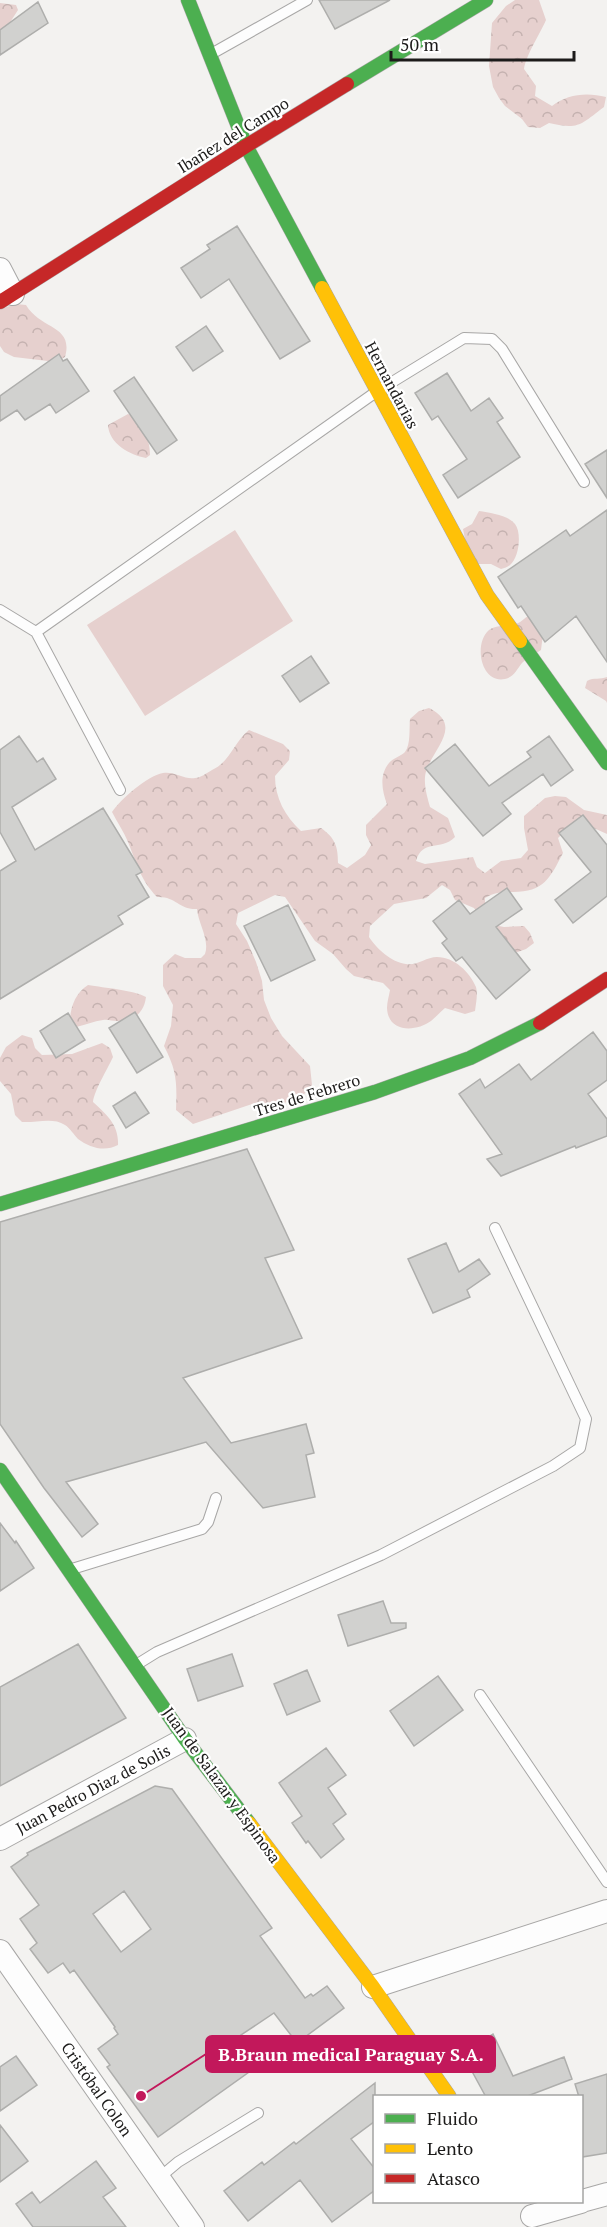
<svg xmlns="http://www.w3.org/2000/svg" width="607" height="2227" font-family="'PT Serif',serif">
  <defs>
    <pattern id="forest-crowns" width="20" height="18" patternUnits="userSpaceOnUse" patternTransform="scale(1.5)"><rect width="20" height="18" fill="#e6d0ce"/><path d="M2 6a3 3 0 1 1 6 0M12 15a3 3 0 1 1 6 0" fill="none" stroke="#c5b2b0"/></pattern>
  </defs>
  <rect width="100%" height="100%" fill="#f3f2f0"/>
  <path fill="url(#forest-crowns)" d="M515,0H539L546,20C540,34 526,55 524,69L536,86L535,96L552,106C567,94 587,92 606,97L604,107C580,125 579,130 549,123L540,128L528,127L522,119L505,106L499,98L493,87L489,66L492,23L506,6Z
    M0,3L16,5L18,10L7,27L0,33Z
    M16,304L26,305C41,330 74,325 65,357L56,362L14,357L4,352L0,346V309Z
    M128,414L133,416C141,433 150,434 150,455L146,458C130,455 109,444 108,425Z
    M479,511C491,513 508,515 515,524C522,533 519,558 510,565C508,567 504,568 501,569L491,564H470L463,529L472,524Z
    M532,614L543,634L541,650C535,654 527,658 522,663C517,669 514,677 505,679C481,684 473,644 489,630C497,624 508,627 516,624C522,622 526,616 532,614Z
    M607,677V703L606,701L585,688L587,681C594,677 600,680 607,677Z
    M429,708C463,725 435,747 427,769C422,780 427,796 430,807L448,818L455,837C440,852 423,838 416,861L425,864L473,857L477,867L485,873L501,861L521,858L528,850L524,828V816L545,798L555,796L566,797L584,810L607,815V834L587,825L565,831L558,838L563,853C550,878 544,892 513,892C502,892 495,892 485,898V908L494,925L504,927L524,926L530,933L534,943L526,949L515,953L474,908L455,900L450,890L442,885L426,898L394,904L370,926L369,937C377,949 391,962 406,964C417,966 426,957 437,957C454,957 470,972 476,987C478,994 476,1003 475,1011L465,1014L445,1008C440,1012 436,1017 431,1021C416,1032 388,1033 387,1008C387,1002 389,996 390,990L383,983L354,976L346,969L333,954L315,941L285,897L275,895L238,913L236,924L247,941L256,962L262,981L264,1000L271,1018L282,1036L310,1066L312,1085L299,1100L277,1104L255,1103L193,1124L176,1110C177,1083 177,1071 164,1046L171,1026L173,1005L163,986V965L175,954L185,958H201L205,954C210,940 198,923 197,909C179,910 176,896 157,897C140,879 137,864 128,842C124,832 117,822 112,812C121,799 147,776 163,773C174,771 185,780 195,778C200,778 207,773 212,770C230,762 234,742 249,730L283,744L290,751L289,760L275,776C275,798 285,816 301,831L321,828C335,838 338,846 338,863L347,868L365,855L371,845L366,835V825L387,804C382,791 379,775 389,763C393,758 401,756 405,752C411,744 409,728 410,719L419,711Z
    M88,985C105,988 133,990 146,997C144,1013 134,1021 117,1021C112,1021 108,1019 103,1020C94,1021 85,1025 76,1027L70,1019C71,1005 76,993 88,985Z
    M22,1035L32,1038L35,1048L42,1055L72,1054L102,1043L110,1048L113,1057C107,1070 94,1091 93,1102C107,1115 119,1125 118,1145C105,1152 90,1148 78,1139C74,1135 70,1128 65,1125C53,1117 36,1123 22,1122L15,1115L11,1094L0,1081V1058L6,1047Z"/>
  <path fill="#e6d0ce" d="M235,530L293,621L145,716L87,625Z"/>
  <path fill="#d1d1cf" stroke="#aeaeac" stroke-width="1.5" fill-rule="evenodd" d="M319,0H390L335,29Z
    M38,2L48,23L0,55V30Z
    M237,226L310,341L280,359L229,279L201,298L181,268L210,249L207,245Z
    M206,326L223,351L193,371L176,347Z
    M59,354L63,361L67,359L89,391L56,413L50,404L25,420L17,410L0,421V396Z
    M447,373L471,411L489,398L503,418L497,422L520,457L458,498L443,475L467,459L438,416L432,420L415,393Z
    M134,377L177,440L157,454L114,391Z
    M607,450V498L585,464Z
    M607,510V662L576,616L545,642L521,606L518,608L498,577L566,530L570,536Z
    M311,656L329,683L300,702L282,676Z
    M19,736L37,762L43,758L56,779L12,807L35,850L103,808L142,872L136,875L149,897L118,916L123,924L0,999V871L16,861L0,832V750Z
    M549,736L573,770L551,786L543,774L502,803L511,814L483,836L425,768L455,744L489,786L531,757L527,752Z
    M583,815L607,845V896L573,923L555,900L591,872L559,833Z
    M507,888L522,909L496,927L530,970L496,999L462,957L456,961L442,943L447,939L433,921L459,900L470,914Z
    M288,905L315,960L271,981L244,926Z
    M135,1012L163,1057L137,1073L109,1028Z
    M68,1013L85,1040L56,1058L40,1031Z
    M593,1032L607,1051V1080L588,1094L607,1119V1136L576,1148L575,1146L501,1176L487,1159L502,1154L459,1094L480,1079L485,1088L519,1064L531,1080Z
    M135,1092L149,1113L126,1128L113,1106Z
    M247,1149L294,1250L265,1258L302,1338L183,1378L231,1443L306,1424L314,1453L306,1455L315,1497L263,1508L206,1442L66,1482L98,1524L82,1537L44,1488L0,1424V1222Z
    M446,1243L459,1272L479,1259L490,1274L467,1290L470,1297L433,1313L408,1259Z
    M0,1523L15,1543L16,1541L34,1568L0,1591Z
    M383,1601L391,1623H406V1628L348,1646L338,1615Z
    M78,1644L126,1718L0,1786V1687Z
    M232,1654L243,1686L198,1701L187,1669Z
    M307,1670L320,1701L287,1715L274,1684Z
    M438,1676L463,1710L414,1746L390,1711Z
    M326,1748L346,1775L328,1788L346,1814L333,1824L344,1839L321,1858L308,1841L306,1843L292,1823L302,1816L279,1783Z
    M155,1786L172,1789L272,1928L260,1936L305,1998L311,1994L313,1996L327,1986L344,2008L297,2043L274,2013L235,2039L256,2067L158,2137L107,2067L110,2065L98,2049L118,2034L114,2028L115,2027L74,1970L70,1973L63,1963L48,1973L30,1949L37,1943L20,1919L39,1905L11,1867L28,1855L27,1853ZM124,1891L151,1929L121,1952L93,1914Z
    M493,2034L513,2076L564,2057L572,2079L525,2097H486L462,2053Z
    M16,2056L37,2085L0,2111V2067Z
    M607,2074V2153L582,2157V2097H579L575,2084Z
    M375,2083V2121L351,2139L375,2169V2190L332,2222L300,2180L248,2221L224,2191L262,2162L264,2165L294,2142L296,2144Z
    M0,2125L28,2161L0,2182Z
    M96,2161L116,2188L103,2197L126,2227H33L16,2204L32,2192L40,2203Z"/>
  <g fill="none" stroke-linecap="round" stroke-linejoin="round">
    <defs>
      <path id="lane" d="M213,53L307,0
        M0,610L36,632L120,790
        M36,632L376,392L464,338L492,339L502,349L584,482
        M72,1569L202,1529L208,1522L216,1498
        M136,1665L157,1652L381,1555L553,1466L580,1448L586,1419L495,1228
        M480,1695L607,1882
        M159,2178L178,2162L258,2113"/>
      <path id="street" d="M0,269L13,294
        M0,1839L185,1739
        M0,1951L193,2227
        M373,1987L607,1911
        M582,2201L607,2194
        M532,2216L581,2202"/>
      <path id="fast" d="M188,0L246,146L322,288
        M347,84L486,0
        M520,641L607,763
        M0,1204L375,1092L470,1058L540,1023
        M0,1470L185,1739L249,1823"/>
      <path id="slow" d="M322,288L487,595L520,641
        M249,1823L373,1987L449,2096"/>
      <path id="jam" d="M0,302L246,146L347,84
        M540,1023L607,979"/>
    </defs>
    <use href="#lane" stroke="#a8a7a6" stroke-width="12"/>
    <use href="#street" stroke="#a8a7a6" stroke-width="24"/>
    <use href="#fast" stroke="#a8a7a6" stroke-width="15"/>
    <use href="#slow" stroke="#a8a7a6" stroke-width="15"/>
    <use href="#jam" stroke="#a8a7a6" stroke-width="15"/>
    <use href="#lane" stroke="#fdfdfd" stroke-width="10"/>
    <use href="#street" stroke="#fdfdfd" stroke-width="22"/>
    <use href="#fast" stroke="#4caf50" stroke-width="14"/>
    <use href="#slow" stroke="#ffc107" stroke-width="14"/>
    <use href="#jam" stroke="#c62828" stroke-width="14"/>
  </g>
  <g text-anchor="middle" dominant-baseline="central" stroke-width="4.5" stroke-linejoin="round" paint-order="stroke">
    <g font-size="16" fill="#1c1b1a" stroke="#fff">
      <text transform="translate(233 135) rotate(-32)">Ibañez del Campo</text>
      <text transform="translate(392 385) rotate(62)">Hernandarias</text>
      <text transform="translate(307 1095) rotate(-17)">Tres de Febrero</text>
      <text transform="translate(222 1785) rotate(54)">Juan de Salazar y Espinosa</text>
      <text transform="translate(93 1789) rotate(-28)">Juan Pedro Diaz de Solis</text>
      <text transform="translate(97 2089) rotate(55)">Cristóbal Colon</text>
    </g>
  </g>
  <path fill="none" stroke="#c2185b" stroke-width="2" d="M141 2096L206 2054"/>
  <circle fill="#c2185b" stroke="#fff" stroke-width="2" cx="141" cy="2096" r="6"/>
  <rect fill="#c2185b" stroke="#c2185b" stroke-width="2" x="206" y="2036" width="289" height="36" rx="6"/>
  <g font-size="18" text-anchor="middle" font-weight="bold" fill="#fff">
    <text x="351" y="2061">B.Braun medical Paraguay S.A.</text>
  </g>
  <rect x="373" y="2095" width="210" height="108" fill="#ffffff" stroke="#a4a4a3" stroke-width="1.5"/>
  <rect x="385" y="2114" width="30" height="9" fill="#4caf50" stroke="#a4a4a3" stroke-width="1.5"/>
  <text x="427" y="2125" font-size="18" fill="#1c1b1a">Fluido</text>
  <rect x="385" y="2144" width="30" height="9" fill="#ffc107" stroke="#a4a4a3" stroke-width="1.5"/>
  <text x="427" y="2155" font-size="18" fill="#1c1b1a">Lento</text>
  <rect x="385" y="2174" width="30" height="9" fill="#c62828" stroke="#a4a4a3" stroke-width="1.5"/>
  <text x="427" y="2185" font-size="18" fill="#1c1b1a">Atasco</text>
  <path d="M391 51v9h183v-9" fill="none" stroke="#1c1b1a" stroke-width="3"/>
  <text x="400" y="51" font-size="18" fill="#1c1b1a" stroke="#ffffff" stroke-width="4.5" paint-order="stroke">50 m</text>
</svg>
